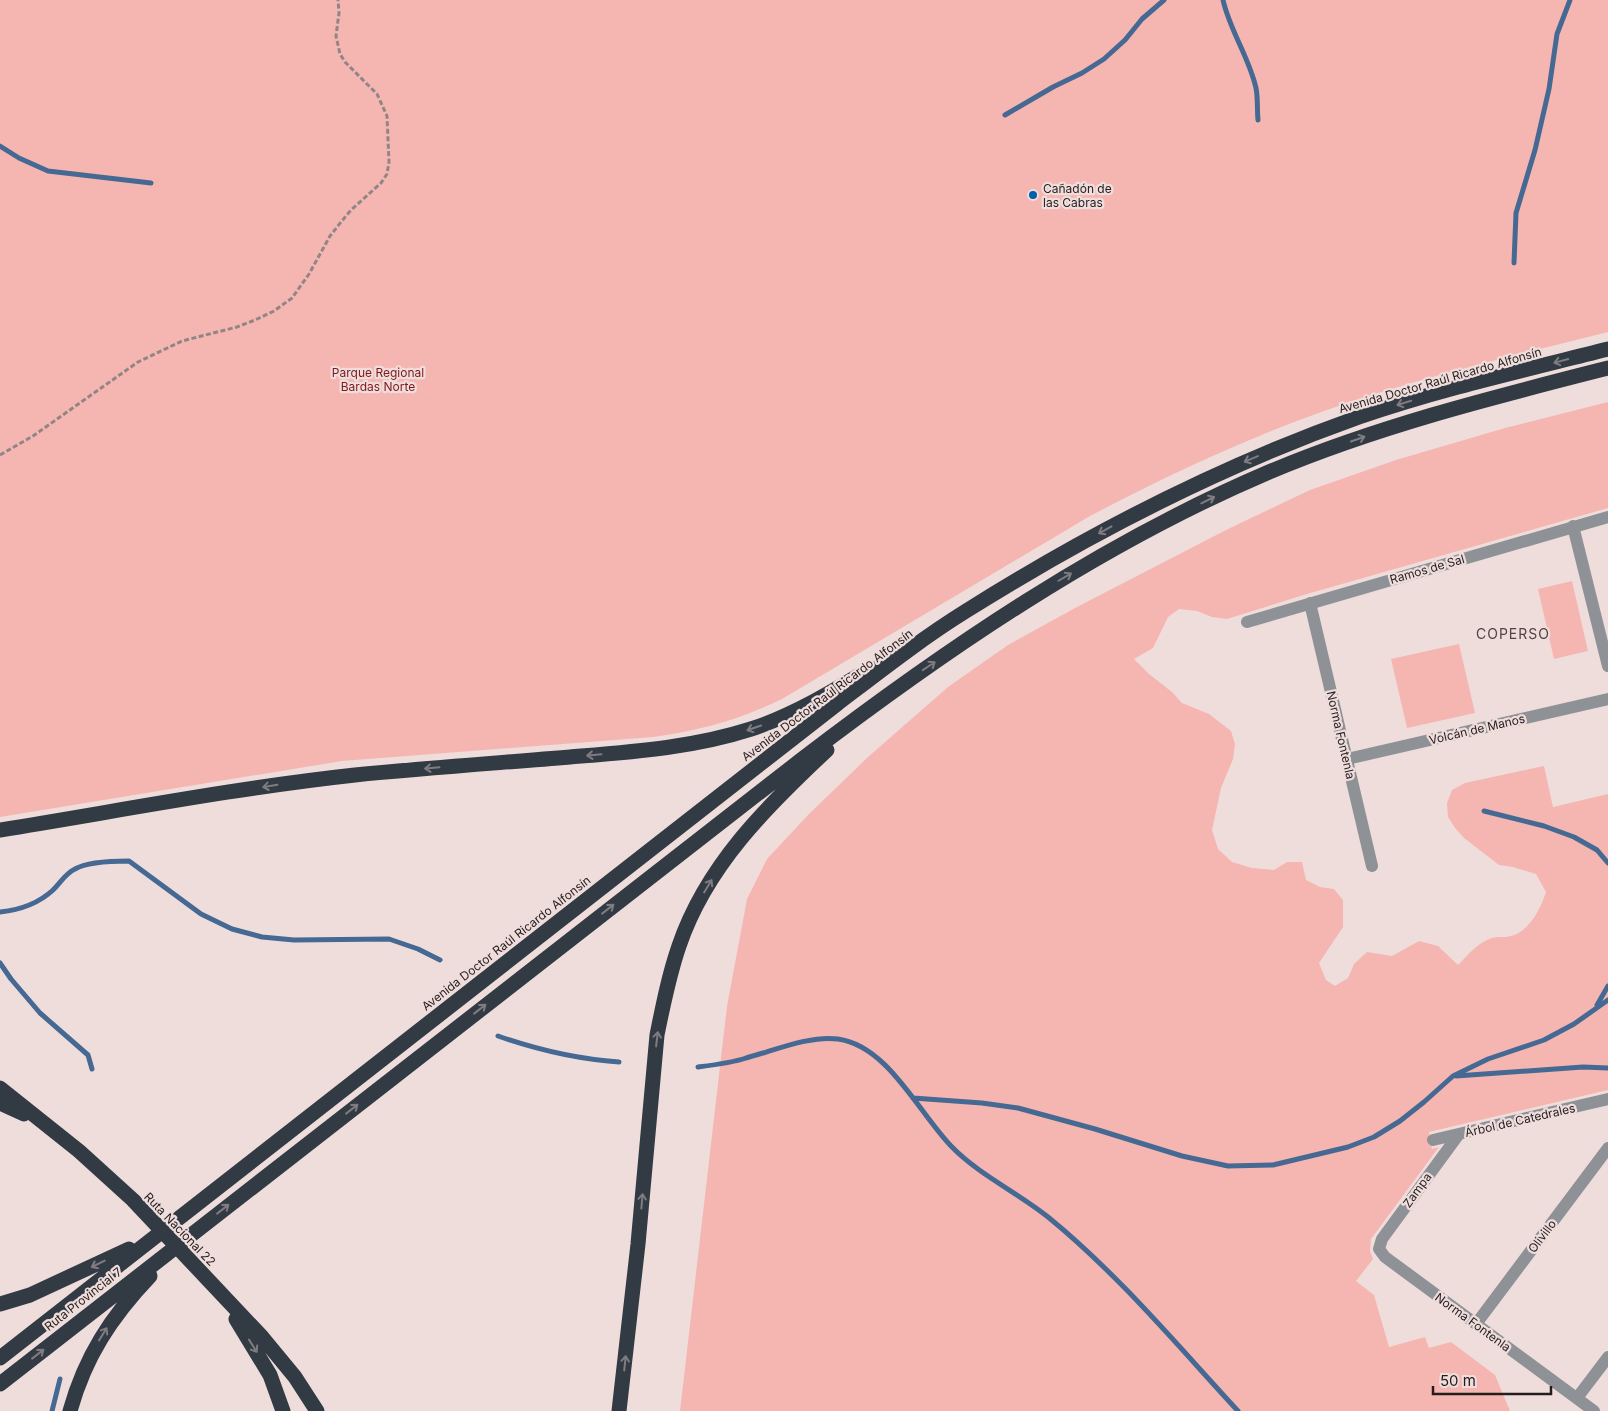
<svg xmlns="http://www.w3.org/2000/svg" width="1608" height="1411" font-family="Inter,sans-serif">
  <rect width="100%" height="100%" fill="#efdddc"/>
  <path fill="#f5b6b1" d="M0,0H1608V332C1513,356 1417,378 1324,411C1243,440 1166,476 1090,516L782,699C738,720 702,730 653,737L342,761L0,817Z
    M1608,402V508L1307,594L1227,619L1212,617L1197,611L1179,609L1168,617L1153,648L1134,659L1149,674L1172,692L1182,703L1209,714L1231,731L1235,744L1233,759L1221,788L1212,830L1218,849L1232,862L1252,868L1274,870L1287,862H1302L1306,880L1320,887L1334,889L1343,900V927L1319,963L1326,980L1335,986L1348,978L1354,964L1367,952L1392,956L1419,941L1438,946L1458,965C1468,955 1478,942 1492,938C1498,936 1505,938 1511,936C1529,932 1541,908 1546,892L1536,874L1513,867L1499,865L1464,838L1455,828L1448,817L1447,803L1452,790L1465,783L1544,766L1553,807L1608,794V1090L1429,1132L1432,1149L1439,1147L1371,1239L1370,1251L1373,1259L1356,1281L1374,1295L1389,1347L1425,1337L1429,1348L1451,1342L1495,1375L1510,1411H680L727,1006L747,899L767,859L808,815L868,757L948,687L1008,645L1075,608L1226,530L1310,490L1396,460L1505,428Z
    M1572,581L1588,651L1554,659L1538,589Z
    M1459,644L1475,713L1407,728L1391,659Z"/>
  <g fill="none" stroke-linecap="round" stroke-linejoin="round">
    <path stroke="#456992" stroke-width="5" d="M1223,0C1230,31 1249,57 1256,88C1258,98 1257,110 1258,120
      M1005,115L1053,87L1082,73L1104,59L1125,40L1142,19L1164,0
      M0,146L19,158L48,171L151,183
      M1514,263L1516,213L1535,150L1549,89L1557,34L1570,0
      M1484,811L1544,826L1574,837L1597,850L1608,863
      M0,912C19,910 38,904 53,890C60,883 66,873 75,869C87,862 116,861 129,861L201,914L232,929L262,937L294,940L389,939L418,949L440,960
      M0,963L11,979L40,1013L88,1055L92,1069
      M1597,1005L1608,986
      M498,1036C538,1050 577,1059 619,1062
      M698,1067C714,1065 731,1063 746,1058C773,1051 810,1035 838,1039C888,1046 918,1112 951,1146C979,1175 1017,1192 1048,1217C1118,1274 1177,1345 1238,1411
      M1456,1076L1583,1067L1608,1068
      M913,1098L982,1103L1018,1108L1095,1129L1182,1156L1228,1166L1273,1165L1348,1147L1374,1137L1400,1121L1424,1102L1453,1076L1488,1059L1544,1040L1574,1024L1608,1000
      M52,1411L60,1379"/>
    <path stroke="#928585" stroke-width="3" stroke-dasharray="5 2.5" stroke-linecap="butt" d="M0,455L33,436L138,362L182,341L237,327L255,320L274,311L292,298L309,274L330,236L341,222L351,210L381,183L387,174L389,162L387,116L377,94L345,62L340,54L336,36L339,13L338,0"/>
    <path stroke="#8e9297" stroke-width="12" d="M1573,526L1608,666
      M1310,603L1372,866
      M1247,622L1608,517
      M1347,759L1608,699
      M1459,1134L1382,1239L1379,1249L1385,1257L1594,1411
      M1433,1140L1608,1099
      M1476,1324L1608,1148
      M1577,1398L1608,1357"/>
    <path stroke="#323a44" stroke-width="15" d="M0,830C118,811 236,788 355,775C426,768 498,763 570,757C631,752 692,748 751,729C794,715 833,691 871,668
      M0,1088L79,1151L133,1200L262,1337L295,1377L317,1411
      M0,1103L24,1114
      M0,1304L30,1295L129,1249
      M236,1319L270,1375L283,1411
      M0,1358L837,704C879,672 921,639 966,611C1090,533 1221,466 1359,417C1440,389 1525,370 1608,349
      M0,1384L801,760C946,649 1100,544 1269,472C1378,426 1494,397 1608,368
      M70,1411C85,1357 111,1317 150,1276
      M619,1411L638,1244L657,1035C663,1005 669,975 679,946C706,866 767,806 827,750"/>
  </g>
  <defs><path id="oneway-shaft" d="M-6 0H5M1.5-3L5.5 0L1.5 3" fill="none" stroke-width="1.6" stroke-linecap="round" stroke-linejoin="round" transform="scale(1.25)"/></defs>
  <g stroke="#7e7b81">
    <use href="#oneway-shaft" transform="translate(1561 361) rotate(165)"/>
    <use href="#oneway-shaft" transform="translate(1404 403) rotate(163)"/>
    <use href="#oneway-shaft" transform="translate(1358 439) rotate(-19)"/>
    <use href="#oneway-shaft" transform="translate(1251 459) rotate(157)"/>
    <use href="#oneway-shaft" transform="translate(1208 500) rotate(-26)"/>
    <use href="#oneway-shaft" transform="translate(1105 530) rotate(151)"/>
    <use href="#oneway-shaft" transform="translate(1065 577) rotate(-30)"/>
    <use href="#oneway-shaft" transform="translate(929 666) rotate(-34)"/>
    <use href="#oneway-shaft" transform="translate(754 728) rotate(161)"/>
    <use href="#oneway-shaft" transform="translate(594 755) rotate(175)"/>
    <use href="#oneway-shaft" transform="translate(432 768) rotate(175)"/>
    <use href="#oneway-shaft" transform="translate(270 786) rotate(171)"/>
    <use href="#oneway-shaft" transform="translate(708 886) rotate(-59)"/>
    <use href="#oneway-shaft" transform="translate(608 909) rotate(-38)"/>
    <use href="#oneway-shaft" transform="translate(480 1009) rotate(-38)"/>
    <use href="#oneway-shaft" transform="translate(657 1039) rotate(-83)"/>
    <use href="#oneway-shaft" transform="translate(352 1109) rotate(-38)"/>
    <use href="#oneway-shaft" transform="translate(642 1201) rotate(-85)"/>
    <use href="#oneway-shaft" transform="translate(223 1209) rotate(-38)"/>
    <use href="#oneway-shaft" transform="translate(98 1264) rotate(154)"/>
    <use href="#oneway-shaft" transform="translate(103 1334) rotate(-58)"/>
    <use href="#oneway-shaft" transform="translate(253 1346) rotate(58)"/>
    <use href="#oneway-shaft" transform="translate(38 1354) rotate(-38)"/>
    <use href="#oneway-shaft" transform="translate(625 1363) rotate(-84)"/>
  </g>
  <circle fill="#025fac" stroke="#efdddc" stroke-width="2" cx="1033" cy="195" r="5"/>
  <g text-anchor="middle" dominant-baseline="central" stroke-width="4.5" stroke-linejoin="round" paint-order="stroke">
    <g font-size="12" fill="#241d1d" stroke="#efdddc" text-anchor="start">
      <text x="1043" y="188">Cañadón de<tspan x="1043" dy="14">las Cabras</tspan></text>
    </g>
    <g font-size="12" fill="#7f181d" stroke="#efdddc">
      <text x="378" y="372">Parque Regional<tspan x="378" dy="14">Bardas Norte</tspan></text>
    </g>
    <g font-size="12" fill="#241d1d" stroke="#efdddc">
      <text transform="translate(1440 380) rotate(-16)">Avenida Doctor Raúl Ricardo Alfonsín</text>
      <text transform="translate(1427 569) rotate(-16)">Ramos de Sal</text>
      <text transform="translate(827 695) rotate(-37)">Avenida Doctor Raúl Ricardo Alfonsín</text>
      <text transform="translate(1477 729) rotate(-13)">Volcán de Manos</text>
      <text transform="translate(1341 735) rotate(77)">Norma Fontenla</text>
      <text transform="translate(506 943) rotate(-38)">Avenida Doctor Raúl Ricardo Alfonsín</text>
      <text transform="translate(1520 1120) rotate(-13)">Árbol de Catedrales</text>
      <text transform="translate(1417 1190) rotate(-54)">Zampa</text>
      <text transform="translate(180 1229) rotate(46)">Ruta Nacional 22</text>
      <text transform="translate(1542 1236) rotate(-53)">Olivillo</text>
      <text transform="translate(83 1299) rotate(-38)">Ruta Provincial 7</text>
      <text transform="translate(1473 1322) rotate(36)">Norma Fontenla</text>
    </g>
    <g font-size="14" letter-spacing="1" fill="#524443" stroke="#efdddc">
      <text x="1513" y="633">COPERSO</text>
    </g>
  </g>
  <path d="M1433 1386v8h118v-8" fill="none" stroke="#241d1d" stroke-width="2.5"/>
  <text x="1440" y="1386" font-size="15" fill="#241d1d" stroke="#efdddc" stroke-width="4" paint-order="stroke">50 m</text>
</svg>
